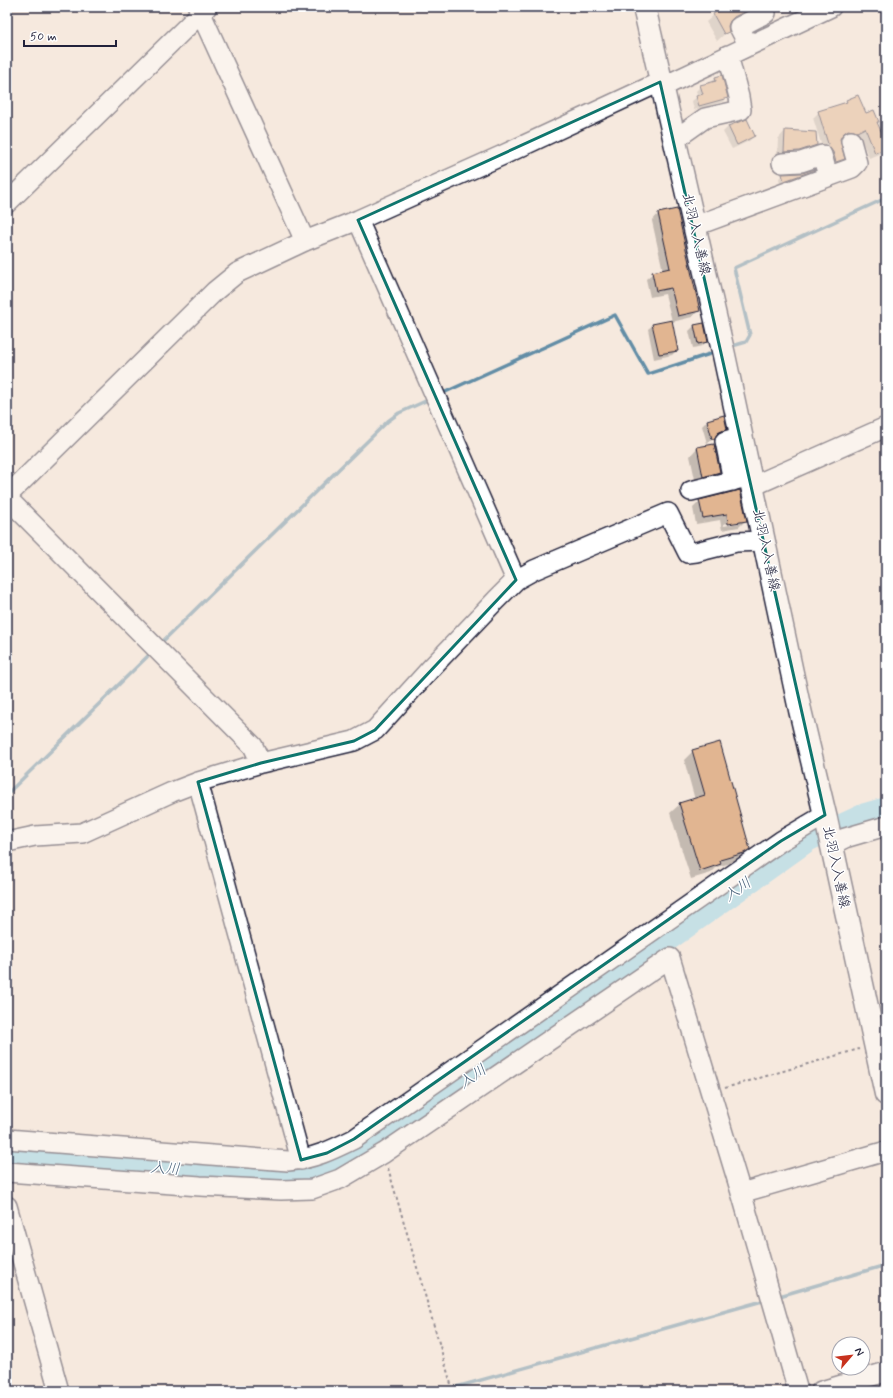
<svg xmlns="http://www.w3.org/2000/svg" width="893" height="1398" font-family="Mynerve,'Klee One',sans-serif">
  <rect width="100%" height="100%" fill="#f6e9de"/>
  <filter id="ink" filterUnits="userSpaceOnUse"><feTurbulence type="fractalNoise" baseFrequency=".025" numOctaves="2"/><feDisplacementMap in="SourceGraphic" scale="8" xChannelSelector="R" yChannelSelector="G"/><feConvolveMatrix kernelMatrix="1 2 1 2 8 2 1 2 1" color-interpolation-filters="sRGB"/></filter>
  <g filter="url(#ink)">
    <path fill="#0003" fill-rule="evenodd" d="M729,7H751L744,15L728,23L727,26L728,31L717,41L706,22L714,15Z
      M716,78L727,97L722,102L694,110L692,101L698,96L696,91L701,86L710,83Z
      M847,101L866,114L873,111L886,148L881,153L869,158L859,133L850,137L847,136H841L839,138L843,159L837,165L830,168L824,153L813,118L819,112L844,104Z
      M746,120L754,136L749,141L732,149L723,132L728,127Z
      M785,131L816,145L808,152L777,159L778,139Z
      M813,171L810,173L780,184L779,178L783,175L802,174Z
      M676,210L699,310L692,317L672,322L677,350L672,355L654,359L648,329L653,325L672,321L665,294L650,297L646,279L653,273L663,271L652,221L658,214Z
      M703,324L707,341L702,346L693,348L689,331L694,326Z
      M707,421L726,429L721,434L715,436L707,443L702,426Z
      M714,445L719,472L711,480L696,484L690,456L697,448Z
      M700,501L746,520L739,527L722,530L720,520L696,524L693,508ZM739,521V523L724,526L723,524Z
      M693,751L749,849L734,862L717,867L711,873L691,879L670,813L680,804L695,800L684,760Z"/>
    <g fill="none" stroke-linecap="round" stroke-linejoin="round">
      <path stroke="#628da6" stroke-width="3.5" d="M213,13L219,7
        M729,347L746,342L750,335L734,268L886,198
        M441,394L615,315L648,374L716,352
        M159,645L388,421L399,413L430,399
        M7,794L152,652
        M659,946L662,957
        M776,1297L886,1265
        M442,1391L766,1300"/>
      <path stroke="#8cd4ed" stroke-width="22" d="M7,1158L282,1176L325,1171L358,1156L567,1012L809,840L865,814L886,808"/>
    </g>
    <path fill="#e1b591" stroke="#22223b" d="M726,7L752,8L734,17L730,21L728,26L729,32L724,34L713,14Z
      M722,75L728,98L699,106L696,96L703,94L700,85L716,81L715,77Z
      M858,95L866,113L874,110L879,122H877L886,143V148L875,153L865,128L857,132L848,130L843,134L840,139L845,159L836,162L833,152L829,147L818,111L847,102L846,100Z
      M747,119L755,136L737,145L728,126Z
      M785,130L816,132L817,145L799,151L784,152Z
      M815,169V170L784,181L782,174L802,173Z
      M677,209L700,311L678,316L671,288L656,291L652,272L670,268L658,213Z
      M672,320L678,351L659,354L652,324Z
      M704,323L708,342L698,344L694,325Z
      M724,415L727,429L718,433L714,439H712L707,420Z
      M714,444L720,472L703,477L697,447Z
      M740,490L747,521L728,524L727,514L703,518L699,500Z
      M720,742L750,849L744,853L720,860L721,864L700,871L679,803L705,795L692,750Z"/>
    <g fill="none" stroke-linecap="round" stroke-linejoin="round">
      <defs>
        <path id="minor" d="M198,7L305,241
          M749,46L739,27L766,13
          M662,87L831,7
          M674,140L705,118L741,110L739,97L728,55
          M782,163L801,162L822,155L828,176
          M7,203L207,7
          M358,220L516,580
          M695,226L852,168L857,163L851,141
          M733,481L725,441L742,436
          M753,486L886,427
          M691,491L751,476
          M7,496L215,291L237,273L305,241L358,220L503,155L660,82
          M7,498L253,746L261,763
          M198,782L301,1160
          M7,842L35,836L82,833L172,792L198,782L261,763L354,741L375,730L433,666L496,600L516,580L534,570L668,513L688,553L696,552L736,542L764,541
          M831,845L845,838L886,826
          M7,1139L288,1161C313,1159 332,1150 354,1139L781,841L825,815
          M7,1172L200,1186L281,1190L312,1189L340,1179L384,1153L670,958L743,1199L798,1391
          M741,1193L886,1151
          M7,1206L59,1391
          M821,1391L886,1372"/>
        <path id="major" d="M644,7L724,355L800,710L826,819L886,1094"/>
      </defs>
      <use href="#minor" stroke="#22223b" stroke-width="22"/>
      <use href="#major" stroke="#22223b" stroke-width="25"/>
      <path stroke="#22223b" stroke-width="2" stroke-dasharray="3 3" stroke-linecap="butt" d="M725,1088L859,1049
        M388,1168L453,1391"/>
      <use href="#minor" stroke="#fff" stroke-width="19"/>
      <use href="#major" stroke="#fff" stroke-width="22"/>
    </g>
  </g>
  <path d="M0 0H893V1398H0ZM660,82L825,815L781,841L354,1139L327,1153L301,1160L198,782L261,763L354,741L375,730L516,580L358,220Z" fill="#f6e9de" fill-opacity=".55" fill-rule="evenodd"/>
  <path fill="none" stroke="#0f766e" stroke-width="3" stroke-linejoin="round" d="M660,82L825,815L781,841L354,1139L327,1153L301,1160L198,782L261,763L354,741L375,730L516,580L358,220Z"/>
  <g text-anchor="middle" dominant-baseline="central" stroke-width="3" stroke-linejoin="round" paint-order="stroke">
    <g font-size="14" fill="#22223b" stroke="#fff">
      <text transform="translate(696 234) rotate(77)">北羽入入善線</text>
      <text transform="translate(766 550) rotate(78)">北羽入入善線</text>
      <text transform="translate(836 867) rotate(78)">北羽入入善線</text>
    </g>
    <g font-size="15" font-style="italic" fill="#476079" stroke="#fff">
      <text transform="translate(738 890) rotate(-36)">入川</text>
      <text transform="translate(473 1077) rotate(-35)">入川</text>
      <text transform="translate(165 1169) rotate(4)">入川</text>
    </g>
  </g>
  <rect width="893" height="1398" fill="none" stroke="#fff" stroke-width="24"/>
  <rect x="12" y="12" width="869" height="1374" fill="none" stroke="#22223b" stroke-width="1.5" filter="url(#ink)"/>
  <g transform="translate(851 1356) rotate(62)"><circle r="19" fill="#ffffff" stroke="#a7a7b1"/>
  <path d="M0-3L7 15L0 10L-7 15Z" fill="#c8321e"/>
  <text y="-6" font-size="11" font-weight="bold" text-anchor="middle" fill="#22223b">N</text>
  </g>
  <path d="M24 40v6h92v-6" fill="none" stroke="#22223b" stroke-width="2"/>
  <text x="30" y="40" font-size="12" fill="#22223b" stroke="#ffffff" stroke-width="3" paint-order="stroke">50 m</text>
</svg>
